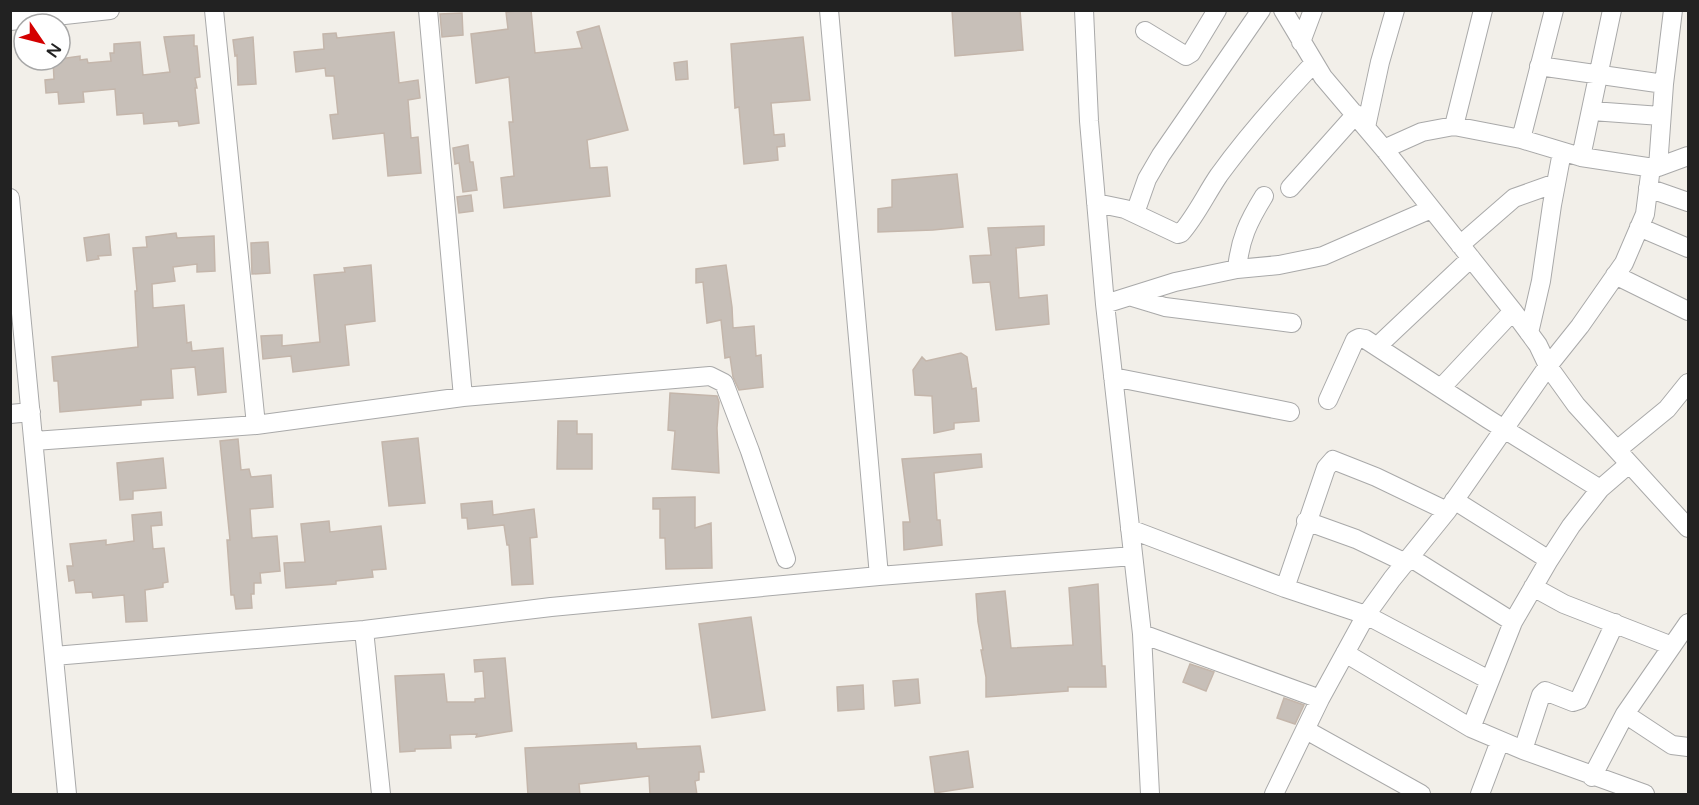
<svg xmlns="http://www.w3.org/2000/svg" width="1699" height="805" font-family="'Varela Round',sans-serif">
  <rect width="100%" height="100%" fill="#f2efe9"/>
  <path fill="#c7bfb8" stroke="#c4b6ab" stroke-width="1.5" d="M531,10L535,53L582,48L577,32L599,26L628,130L587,140L590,168L607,167L610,196L504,208L501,178L514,176L509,122H513L509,77L476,83L471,34L508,29L506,12Z
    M952,10H1020L1023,50L955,56Z
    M462,13L463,35L442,37L440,14Z
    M394,32L399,83L418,80L420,98L408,100L411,138L418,137L421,173L388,176L384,133L333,139L330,115L338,114L334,76H326L325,68L296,72L294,52L324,49L323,34L336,33L337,38Z
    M194,35V46H197L200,77L195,78L197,88H195L199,123L179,126L178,121L144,124L143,113L117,115L115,89L83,92L84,102L59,104L58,92L46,93L45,80L54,79L53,60L80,56V60L87,59L88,63L111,61L110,53H114V44L140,42L143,75L170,72L164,37Z
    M253,37L256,84L238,85L237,55L235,56L233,40Z
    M803,37L810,100L771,103L774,135L784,134L785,146L777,147L778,160L744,164L739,107L735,108L731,44Z
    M687,61L688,79L676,80L674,63Z
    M468,145L470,162H473L477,190L463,192L459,163L455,164L453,148Z
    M957,174L963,227L933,230L878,232V209L892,207V180Z
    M471,195L473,211L459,213L457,197Z
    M1044,226V245L1016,248L1019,298L1047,295L1049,324L996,330L990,282L973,283L970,256L991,255L988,228Z
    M176,233L177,238L214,236L215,271L197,272V264L173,267L175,281L152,284L153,308L184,305L187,343L191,342L192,351L223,348L226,392L198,395L195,367L171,369L173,398L141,400V405L60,412L58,381H54L52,357L138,347L135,291H137L133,248L147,247L146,237Z
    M109,234L111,255L98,256L99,259L87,261L84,238Z
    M268,242L270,273L252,274L251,243Z
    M371,265L375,321L345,325L349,365L293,372L291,356L263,359L261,336L282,335V346L320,342L314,275L345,272L344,268Z
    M726,265L732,307L733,328L754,326L756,356L761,355L763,387L739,390L733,377L730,357L725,358L721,320L707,323L703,282L696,283V269Z
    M961,353L967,357L972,389L976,388L979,421L954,423V429L934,433L932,396L915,395L913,370L922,357L926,361Z
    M670,393L717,396L719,402L717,428L719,473L672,469L675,431L668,430Z
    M558,421H577V434H592V469H557Z
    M418,438L425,503L389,506L382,442Z
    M238,439L241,470L249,469L251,477L271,475L273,507L250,509L252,538L277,536L280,571L260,573L261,583H254V594H251L252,608L236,609L234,595H231L227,540H230L220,441Z
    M981,454L982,467L934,473L937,520H940L942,545L904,550L903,522H910L902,459Z
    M163,458L166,488L133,491V499L120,500L117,463Z
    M695,497V528L711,523L712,568L666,569L665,538H660V509H653V498Z
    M492,501L493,515L534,509L537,537L530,538L533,584L512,585L509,545H507L504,525L468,529L467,518H462L461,504Z
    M161,512L162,525L151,526L153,549L164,548L168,582L163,583V587L145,590L147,621L126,622L124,595L93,598L92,592L76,593L74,580L69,581L67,566H73L70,544L106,540V545L134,541L132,515Z
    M329,521L330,532L381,526L386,569L372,570L373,577L336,581V584L286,588L284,563L305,562L301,524Z
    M1098,584L1102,666H1105L1106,687H1068V691L986,697V677L981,650H983L978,622L976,594L1005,591L1011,648L1073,645L1069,588Z
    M751,617L765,710L712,718L699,624Z
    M505,658L512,731L476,737L477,734L450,735L451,748L415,749V751L400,752L395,676L444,674L447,702H475V699L485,698L483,671L475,672L474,660Z
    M1190,664L1214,672L1206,691L1183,682Z
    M918,679L920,703L895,706L893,681Z
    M863,685L864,709L838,711L837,687Z
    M1284,698L1304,705L1295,724L1277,718Z
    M636,743L637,749L700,746L704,772H699V780L695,781L697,795H650L649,776L579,784L580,795H528L525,748Z
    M968,751L973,787L935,793L930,757Z"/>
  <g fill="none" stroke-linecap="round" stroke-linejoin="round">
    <defs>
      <path id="minor" d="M214,10L256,425
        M428,10L463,397
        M829,10L879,576
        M1084,10L1089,121L1105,304L1142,634L1150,794
        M1283,10L1323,77L1384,149L1513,311L1538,345L1548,366L1576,405L1688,528
        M10,21L110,10
        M1145,31L1186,56L1191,53L1217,10
        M1301,42L1313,10
        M1539,66L1664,84
        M1592,111L1661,116
        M1454,126L1483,10
        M1366,127L1380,62L1395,10
        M1521,139L1554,10
        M1384,149L1422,132L1454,126L1521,139L1581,157L1647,167H1658L1688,156
        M1581,157L1612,10
        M1658,167L1664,84L1673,10
        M1290,188L1356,114
        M1648,188L1688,202
        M10,198L67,794
        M1096,203L1125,209L1178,234L1181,233C1196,216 1206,194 1219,175C1248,135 1280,99 1314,63
        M1135,213L1147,179L1161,155L1261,10
        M1639,227L1688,248
        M1460,245L1514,198L1556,183
        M1237,269C1240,239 1248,222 1264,196
        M1615,275L1688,311
        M1132,297L1165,307L1292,323
        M1105,304L1175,282L1237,269L1279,265L1323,256L1431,209
        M1529,333L1541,281L1552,205L1562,152
        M1379,347L1383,341L1471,258
        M1113,377L1290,412
        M1441,388L1513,311
        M1328,400L1355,340L1359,338L1365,339L1488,419L1600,489
        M10,414L31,412
        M34,441L256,425L463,397L710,376L724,383L750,451L786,559
        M1617,450L1667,409L1688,383
        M1454,500L1549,560
        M1306,521L1356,539L1406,563
        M1130,529L1285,588L1366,615L1489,680
        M1411,558L1513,622
        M1533,587L1564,604L1672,646
        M1285,588L1326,468L1333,460L1376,477L1447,511
        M364,630L381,794
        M1142,634L1320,699
        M1345,653L1471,728L1523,750L1645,794
        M54,656L364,630L551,607L879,576L1133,556
        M1625,714L1672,745L1688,747
        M1471,728L1513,622L1549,560L1571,526L1600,489L1629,464
        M1306,730L1421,794
        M1523,750L1541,695L1545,691L1573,702L1579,700L1615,623
        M1592,777L1625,714L1688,623
        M1274,794L1320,699L1366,615L1392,579L1447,511L1548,366L1580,326L1624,263L1645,214L1651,167
        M1480,794L1500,741"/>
    </defs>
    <use href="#minor" stroke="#a9a9a9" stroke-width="20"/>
    <use href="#minor" stroke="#fff" stroke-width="18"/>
  </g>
  <rect width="1699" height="805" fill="none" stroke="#222222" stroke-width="24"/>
  <g transform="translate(42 42) rotate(125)"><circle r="28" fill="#ffffff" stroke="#a7a7a7" stroke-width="1.5"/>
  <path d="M0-4.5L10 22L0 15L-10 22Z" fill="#d40000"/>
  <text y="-9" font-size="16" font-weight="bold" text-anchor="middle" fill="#222222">N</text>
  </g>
</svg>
